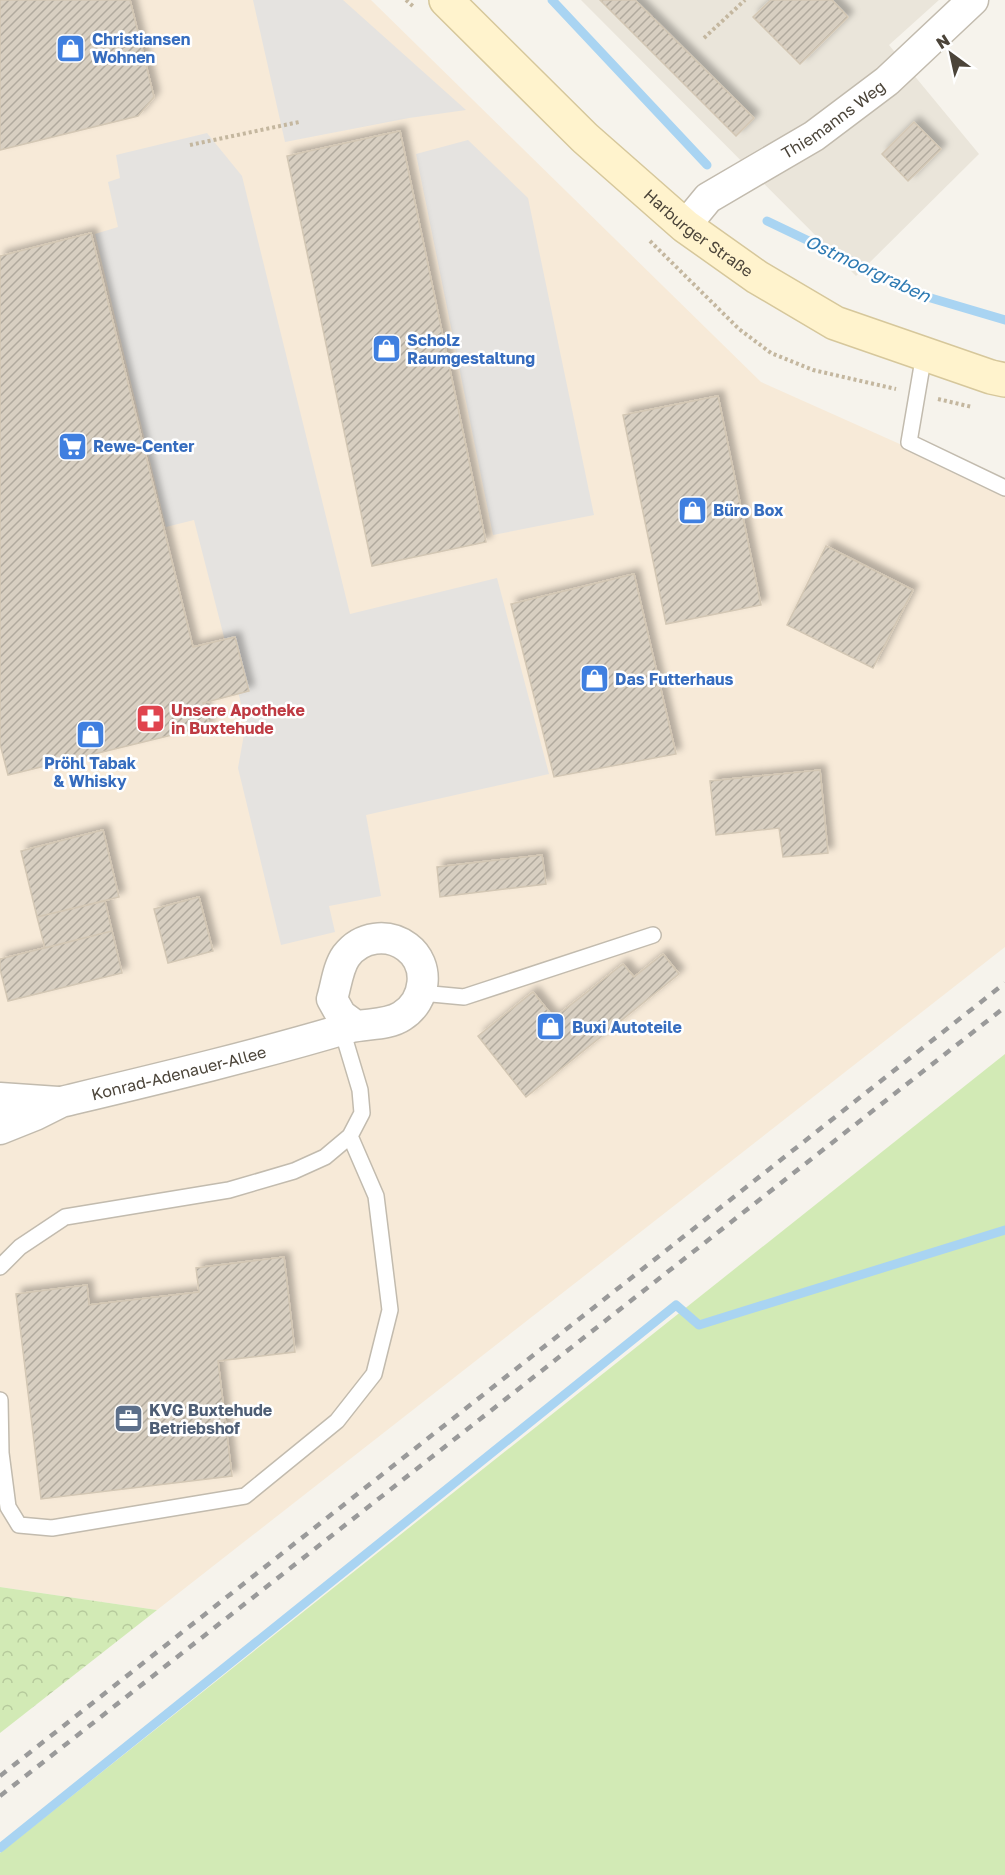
<svg xmlns="http://www.w3.org/2000/svg" width="1005" height="1875" font-family="'Golos Text',sans-serif">
  <defs>
    <pattern id="forest-crowns" width="20" height="18" patternUnits="userSpaceOnUse" patternTransform="scale(1.5)"><rect width="20" height="18" fill="#d2eab5"/><path d="M2 6a3 3 0 1 1 6 0M12 15a3 3 0 1 1 6 0" fill="none" stroke="#b6ca9c"/></pattern>
    <pattern id="building-hatch" width="6" height="6" patternUnits="userSpaceOnUse" patternTransform="scale(1.5)"><rect width="6" height="6" fill="#d8cfc1"/><path d="M-1 1l2-2M0 6l6-6M5 7l2-2" fill="none" stroke="#b1aa9e"/></pattern>
    <filter id="shadow"><feDropShadow dx="5.5" dy="-5.5" stdDeviation="3" flood-color="#0004"/></filter>
  </defs>
  <rect width="100%" height="100%" fill="#f6f3ec"/>
  <path fill="#eae5da" d="M581,0H939L889,45L979,154L856,276Z"/>
  <path fill="#f7ead8" d="M0,0H371L761,382L1005,491V947L157,1610L0,1587Z"/>
  <path fill="#d2eab5" d="M1005,1054V1875H0V1853Z"/>
  <path fill="url(#forest-crowns)" d="M0,1587L157,1610L0,1733Z"/>
  <path fill="#e5e3e0" d="M253,0H343L466,110L409,118L285,142Z
    M207,133L242,176L350,614L497,578L549,774L366,815L381,896L329,906L335,932L281,945L238,768L246,723L194,520L166,527L95,234L118,227L108,182L120,178L116,155Z
    M468,140L528,198L594,515L493,535L416,154Z"/>
  <g fill="none" stroke-linecap="round" stroke-linejoin="round">
    <path stroke="#a9d4f2" stroke-width="9" d="M552,0L707,165
      M767,221L924,296L1005,320
      M0,1848L676,1305L699,1325L1005,1230"/>
  </g>
  <path fill="url(#building-hatch)" stroke="#d3c7b4" stroke-width="1.5" filter="url(#shadow)" d="M0,0H130L154,97L138,116L0,150Z
    M600,0H635L754,118L736,136Z
    M771,0H832L848,17L800,64L753,17Z
    M914,122L941,149L908,181L882,154Z
    M400,131L486,542L372,566L287,156Z
    M91,233L193,647L235,637L249,691L203,703L209,726L8,775L0,744V256Z
    M718,396L761,605L666,624L623,415Z
    M826,546L913,590L873,668L787,625Z
    M634,574L676,754L554,777L511,604Z
    M820,770L828,853L783,857L779,828L716,835L710,781Z
    M103,830L119,897L37,917L21,851Z
    M542,855L546,884L440,897L437,867Z
    M199,897L213,951L168,963L154,909Z
    M105,901L112,931L45,948L37,917Z
    M112,931L122,973L8,1001L0,969V959Z
    M663,954L679,974L526,1097L478,1036L533,992L554,1018L623,964L634,977Z
    M284,1257L295,1352L218,1361L232,1476L41,1499L16,1294L87,1285L89,1305L199,1292L196,1268Z"/>
  <g fill="none" stroke-linecap="round" stroke-linejoin="round">
    <defs>
      <path id="lane" d="M924,354L909,442L1005,488
        M421,993L464,997L653,935
        M0,1267L20,1247L65,1217L229,1190L294,1171L325,1157L350,1136L362,1113L360,1090L342,1030
        M0,1400L1,1453L8,1507L19,1525L52,1528L245,1496L337,1421L374,1374L390,1310L376,1196L350,1136"/>
      <g id="street">
        <path id="s1" d="M685,226L708,198L814,136L887,81L973,0"/>
        <path d="M0,1098L58,1102"/>
        <path id="s2" d="M0,1129L35,1115L61,1102C157,1079 254,1056 348,1028C365,1023 387,1026 402,1016C426,1001 431,965 407,947C388,933 361,936 346,956C338,967 336,986 332,999L341,1015L356,1026"/>
      </g>
      <g id="secondary">
        <path id="s3" d="M446,0L585,138L685,226L757,277L835,323L991,377L1005,380"/>
      </g>
    </defs>
    <use href="#lane" stroke="#c2bbae" stroke-width="18"/>
    <use href="#street" stroke="#c2bbae" stroke-width="33"/>
    <use href="#secondary" stroke="#d6c79b" stroke-width="36"/>
    <path stroke="#c4b79f" stroke-width="4" stroke-dasharray="3 3" stroke-linecap="butt" d="M406,0L415,8
      M704,38L745,0
      M190,145L299,122
      M650,241L739,329L771,353L813,370L896,389
      M938,399L972,407"/>
    <use href="#lane" stroke="#fff" stroke-width="15"/>
    <use href="#street" stroke="#fff" stroke-width="30"/>
    <use href="#secondary" stroke="#fff3cd" stroke-width="33"/>
    <path stroke="#9a9a9a" stroke-width="4.5" stroke-dasharray="8 8" stroke-linecap="butt" d="M0,1776L1005,983
      M0,1796L1005,1007"/>
  </g>
  <defs>
    <symbol id="shop-square" viewBox="-11 -11 22 22"><rect x="-9" y="-9" width="18" height="18" rx="4" fill="#3f7fe0" stroke="#fff"/><path d="M-5-2.5h2.3a2.7 3.5 0 0 1 5.4 0H5L5.5 6h-11ZM-1.5-2.5h3a1.5 2.3 0 0 0-3 0Z" fill="#fff"/></symbol>
    <symbol id="supermarket-square" viewBox="-11 -11 22 22"><rect x="-9" y="-9" width="18" height="18" rx="4" fill="#3f7fe0" stroke="#fff"/><path d="M-6-5.5h2.5l.6 2H6L4.5 2H-2.5L-4.4-4H-6ZM-1.5 3.2a1.3 1.3 0 1 0 .1 0ZM3 3.2a1.3 1.3 0 1 0 .1 0Z" fill="#fff"/></symbol>
    <symbol id="pharmacy-square" viewBox="-11 -11 22 22"><rect x="-9" y="-9" width="18" height="18" rx="4" fill="#e0444e" stroke="#fff"/><path d="M-2-6h4v4h4v4h-4v4h-4v-4h-4v-4h4Z" fill="#fff"/></symbol>
    <symbol id="office-square" viewBox="-11 -11 22 22"><rect x="-9" y="-9" width="18" height="18" rx="4" fill="#5c6f8a" stroke="#fff"/><path d="M-6-3h4V-5.5h4V-3h4V5H-6ZM-1-4.5V-3h2v-1.5ZM-6 0V1H6V0Z" fill="#fff"/></symbol>
  </defs>
  <g fill-rule="evenodd">
    <use href="#shop-square" x="54" y="32" width="33" height="33"/>
    <use href="#shop-square" x="370" y="332" width="33" height="33"/>
    <use href="#supermarket-square" x="56" y="430" width="33" height="33"/>
    <use href="#shop-square" x="676" y="494" width="33" height="33"/>
    <use href="#shop-square" x="578" y="662" width="33" height="33"/>
    <use href="#pharmacy-square" x="134" y="702" width="33" height="33"/>
    <use href="#shop-square" x="74" y="718" width="33" height="33"/>
    <use href="#shop-square" x="534" y="1010" width="33" height="33"/>
    <use href="#office-square" x="112" y="1402" width="33" height="33"/>
  </g>
  <g text-anchor="middle" dominant-baseline="central" stroke-width="5" stroke-linejoin="round" paint-order="stroke">
    <g font-size="16" font-weight="bold" fill="#366cbe" stroke="#fff" text-anchor="start">
      <text x="92" y="39">Christiansen<tspan x="92" dy="18">Wohnen</tspan></text>
      <text x="407" y="340">Scholz<tspan x="407" dy="18">Raumgestaltung</tspan></text>
      <text x="93" y="446">Rewe-Center</text>
      <text x="713" y="510">Büro Box</text>
      <text x="615" y="679">Das Futterhaus</text>
      <text x="90" y="763" text-anchor="middle">Pröhl Tabak<tspan x="90" dy="18">&amp; Whisky</tspan></text>
      <text x="572" y="1027">Buxi Autoteile</text>
    </g>
    <g font-size="16" fill="#4b4439" stroke="#fff">
      <text stroke="none"><textPath href="#s1" startOffset="184">Thiemanns Weg</textPath></text>
      <text stroke="none"><textPath href="#s3" startOffset="344">Harburger Straße</textPath></text>
      <text stroke="none"><textPath href="#s2" startOffset="188">Konrad-Adenauer-Allee</textPath></text>
    </g>
    <g font-size="16" font-weight="bold" fill="#be3a42" stroke="#fff" text-anchor="start">
      <text x="171" y="710">Unsere Apotheke<tspan x="171" dy="18">in Buxtehude</tspan></text>
    </g>
    <g font-size="16" font-weight="bold" fill="#4e5e75" stroke="#fff" text-anchor="start">
      <text x="149" y="1410">KVG Buxtehude<tspan x="149" dy="18">Betriebshof</tspan></text>
    </g>
    <g font-size="18" font-style="italic" fill="#2e7ab2" stroke="#fff">
      <text transform="translate(868 268) rotate(25)">Ostmoorgraben</text>
    </g>
  </g>
  <g transform="translate(951 54) rotate(327)" stroke="#ffffff" stroke-width="4.5" paint-order="stroke">
  <path d="M0-4.5L10 22L0 15L-10 22Z" fill="#4b4439"/>
  <text y="-9" font-size="16" font-weight="bold" text-anchor="middle" fill="#4b4439">N</text>
  </g>
</svg>
